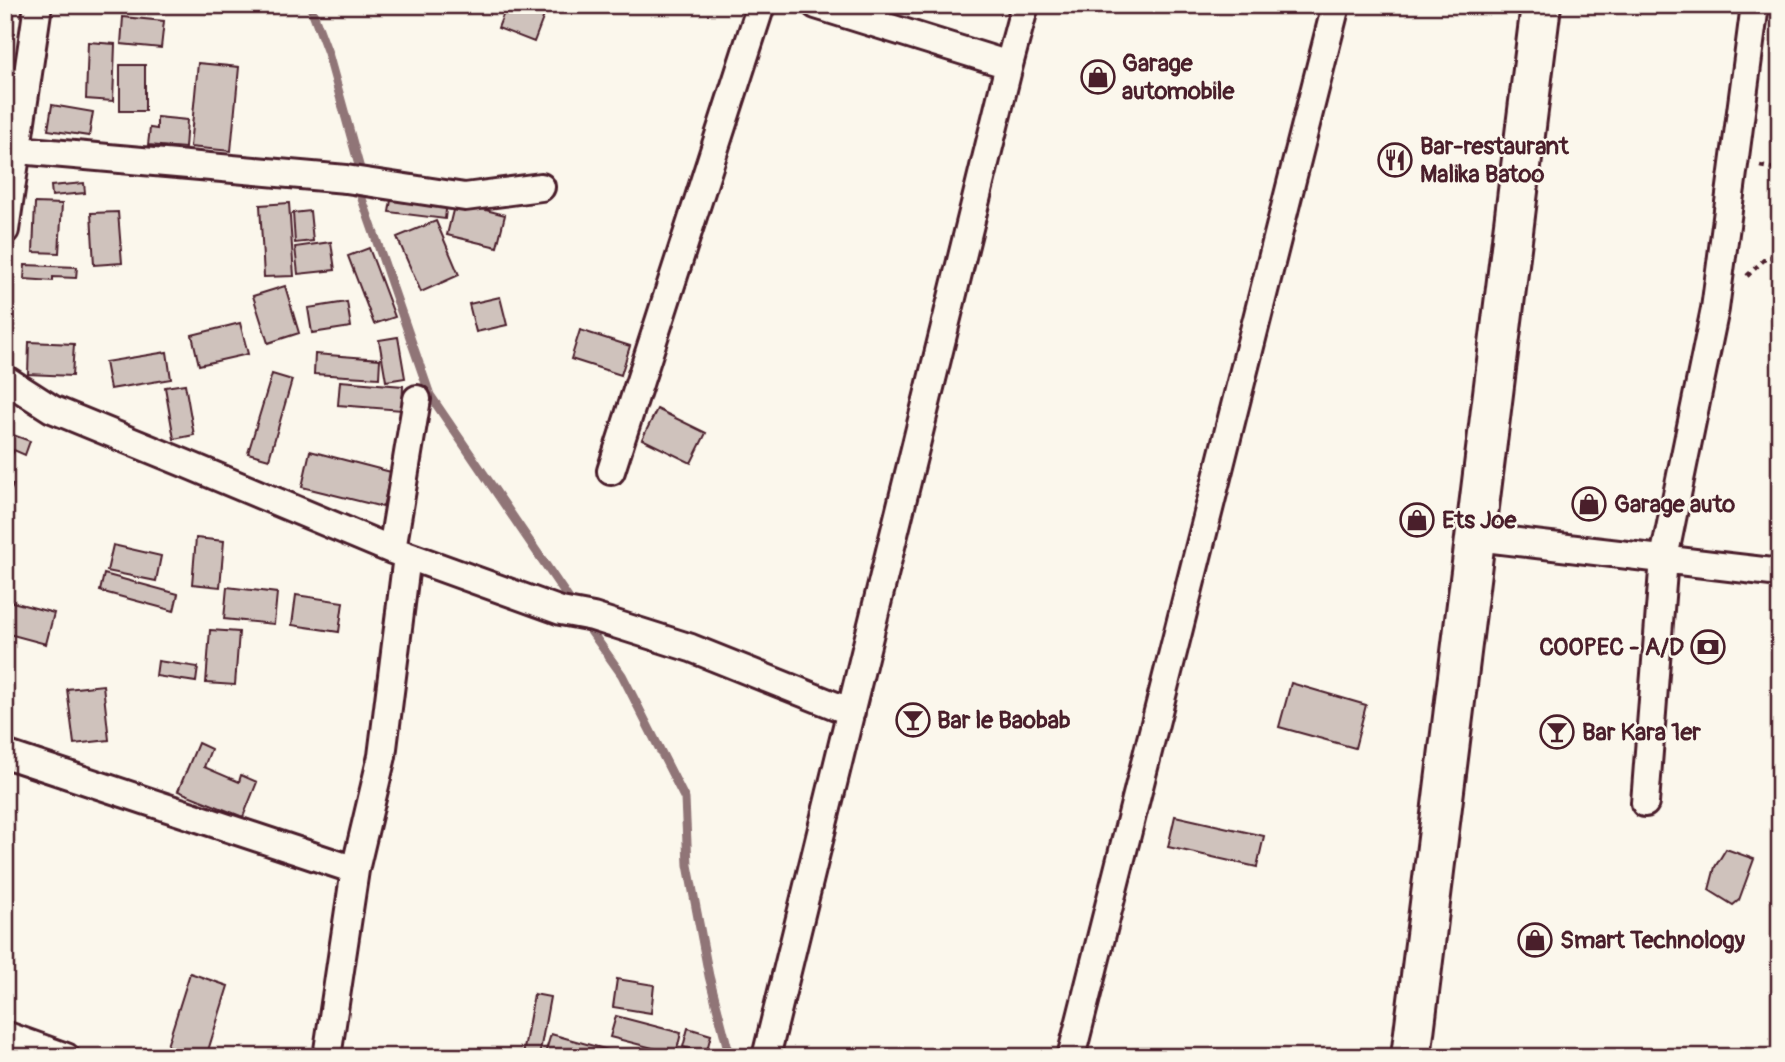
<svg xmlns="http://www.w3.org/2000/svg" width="1785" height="1062" font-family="Pangolin,sans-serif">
  <rect width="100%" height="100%" fill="#fbf7ec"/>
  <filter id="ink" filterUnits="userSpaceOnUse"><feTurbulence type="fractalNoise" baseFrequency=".0143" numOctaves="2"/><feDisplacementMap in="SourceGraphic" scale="14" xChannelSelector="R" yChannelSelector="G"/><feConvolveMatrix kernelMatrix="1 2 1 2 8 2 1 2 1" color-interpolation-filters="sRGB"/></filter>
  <g filter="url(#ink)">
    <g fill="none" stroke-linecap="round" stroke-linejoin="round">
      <path stroke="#907477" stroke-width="9" d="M310,5L328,53L360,169L361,196L430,395L575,608
        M583,620L622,675L685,799L688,865L709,976L730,1057"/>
    </g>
    <path fill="#cfc2bc" stroke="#4a1f2b" stroke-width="2" d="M507,5H548L534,42L498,28Z
      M123,17L164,21L161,48L121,44Z
      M88,42L115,44L113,101L86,99Z
      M198,63L239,67L231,151L190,147Z
      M120,65H145V111H120Z
      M52,105L93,112L89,136L48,130Z
      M157,117L187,120L185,148L148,145L150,128L157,129Z
      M84,183L85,193L52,196L51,186Z
      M392,194L447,201L445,219L389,212Z
      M455,202L505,215L497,247L447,235Z
      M35,203L62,204L59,253L33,252Z
      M289,203L294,276L264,277L260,205Z
      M310,211L313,241L295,243L293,213Z
      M118,212L122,263L94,265L91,213Z
      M436,221L459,275L421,292L397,237Z
      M331,242L335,270L298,274L295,247Z
      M369,248L395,317L374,324L348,256Z
      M25,265L77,267L76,278L53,277V281L24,279Z
      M285,286L299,333L268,343L253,296Z
      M500,297L507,325L476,332L469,304Z
      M347,302L351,327L312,333L308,308Z
      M240,323L248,354L199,365L192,335Z
      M580,330L630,346L621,375L571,359Z
      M398,337L405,378L386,381L379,340Z
      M29,342L74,344L72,376L28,374Z
      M167,352L171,379L110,389L105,362Z
      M315,354L380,359L379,378L314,374Z
      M272,374L292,380L269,459L248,453Z
      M340,381L403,386L402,410L338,405Z
      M185,384L194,435L174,439L165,387Z
      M657,409L706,433L691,463L642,439Z
      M5,432L30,441L25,455L14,450L5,472Z
      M310,451L391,472L383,507L302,487Z
      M5,481L13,485L5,505Z
      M196,538L224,541L220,587L192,584Z
      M113,545L161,556L156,581L107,571Z
      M104,574L178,594L174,611L100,591Z
      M227,587L277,593L274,624L224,619Z
      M296,595L343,602L339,632L292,625Z
      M5,600L54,613L46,644L5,633Z
      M210,630L239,632L235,685L206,683Z
      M158,661L198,667L196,682L156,676Z
      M1291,683L1366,705L1355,748L1279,727Z
      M103,685L109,740L74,744L67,689Z
      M198,743L211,749L204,767L239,782L241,775L257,782L243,817L178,791Z
      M1175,816L1264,836L1257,867L1168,847Z
      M1726,849L1754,859L1739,900L1733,905L1709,890L1715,867Z
      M190,973L228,986L206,1057L167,1046Z
      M617,979L654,985L651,1013L613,1007Z
      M534,994L550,997L539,1057L523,1055Z
      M616,1016L681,1033L676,1054L610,1037Z
      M688,1028L711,1035L706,1054L683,1047Z
      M551,1034L633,1057H544Z"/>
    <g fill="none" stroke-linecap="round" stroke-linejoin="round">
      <defs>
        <path id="street" d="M816,5L1009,65
          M18,150L346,179L465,197L541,187
          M5,230L38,5
          M5,379L52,409L184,463L392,550L561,611L593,617L691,648L851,712
          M611,471L761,5
          M1476,537L1780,573
          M392,550L417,399
          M5,754L355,870
          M1645,803L1664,558L1715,309L1755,5
          M5,1035L66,1057
          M327,1057L355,870L382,756L407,556
          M766,1057L1009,65L1025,5
          M1071,1057L1336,5"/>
        <path id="highway" d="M1411,1057L1541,5"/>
      </defs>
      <use href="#street" stroke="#4a1f2b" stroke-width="32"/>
      <use href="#highway" stroke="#4a1f2b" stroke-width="44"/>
      <path stroke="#4a1f2b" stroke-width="4.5" stroke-dasharray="5 5" stroke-linecap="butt" d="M1760,166L1780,170
        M1747,276L1767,257H1780"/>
      <use href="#street" stroke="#fbf7ec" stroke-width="26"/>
      <use href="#highway" stroke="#fbf7ec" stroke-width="38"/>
    </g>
  </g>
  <defs>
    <symbol id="shop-ring" viewBox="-11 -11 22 22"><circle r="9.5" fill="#fbf7ec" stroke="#4a1f2b" stroke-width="1.5"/><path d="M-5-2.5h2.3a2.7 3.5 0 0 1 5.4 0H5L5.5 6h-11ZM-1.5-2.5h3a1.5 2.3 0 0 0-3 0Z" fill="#4a1f2b"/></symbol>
    <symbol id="restaurant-ring" viewBox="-11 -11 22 22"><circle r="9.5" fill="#fbf7ec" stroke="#4a1f2b" stroke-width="1.5"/><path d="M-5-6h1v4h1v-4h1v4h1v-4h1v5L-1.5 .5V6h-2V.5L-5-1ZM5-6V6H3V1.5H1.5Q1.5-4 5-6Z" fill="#4a1f2b"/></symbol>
    <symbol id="bank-ring" viewBox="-11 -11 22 22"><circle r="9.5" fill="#fbf7ec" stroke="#4a1f2b" stroke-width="1.5"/><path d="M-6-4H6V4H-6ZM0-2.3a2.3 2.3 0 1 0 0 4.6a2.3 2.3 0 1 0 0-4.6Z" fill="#4a1f2b"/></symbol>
    <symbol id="bar-ring" viewBox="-11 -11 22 22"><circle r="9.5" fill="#fbf7ec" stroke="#4a1f2b" stroke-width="1.5"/><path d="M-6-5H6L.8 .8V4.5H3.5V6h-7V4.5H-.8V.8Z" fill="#4a1f2b"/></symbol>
  </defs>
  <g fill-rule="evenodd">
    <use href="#shop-ring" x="1079" y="58" width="38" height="38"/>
    <use href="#restaurant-ring" x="1376" y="141" width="38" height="38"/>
    <use href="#shop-ring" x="1570" y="485" width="38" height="38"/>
    <use href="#shop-ring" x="1398" y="501" width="38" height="38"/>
    <use href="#bank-ring" x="1689" y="628" width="38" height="38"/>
    <use href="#bar-ring" x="894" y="701" width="38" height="38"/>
    <use href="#bar-ring" x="1538" y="713" width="38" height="38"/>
    <use href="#shop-ring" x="1516" y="921" width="38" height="38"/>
  </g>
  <g text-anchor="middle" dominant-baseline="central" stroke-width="5" stroke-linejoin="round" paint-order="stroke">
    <g font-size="24" font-weight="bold" fill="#4a1f2b" stroke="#fbf7ec" text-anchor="start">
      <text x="1122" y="63">Garage<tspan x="1122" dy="28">automobile</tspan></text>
      <text x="1420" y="146">Bar-restaurant<tspan x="1420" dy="28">Malika Batoo</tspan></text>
      <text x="1614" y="504">Garage auto</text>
      <text x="1442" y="520">Ets Joe</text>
      <text x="1684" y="647" text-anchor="end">COOPEC - A/D</text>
      <text x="937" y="720">Bar le Baobab</text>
      <text x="1582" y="732">Bar Kara 1er</text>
      <text x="1560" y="940">Smart Technology</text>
    </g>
  </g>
  <rect width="1785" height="1062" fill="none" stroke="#fbf7ec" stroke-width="28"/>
  <rect x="14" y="14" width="1757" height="1034" fill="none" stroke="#4a1f2b" stroke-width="2.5" filter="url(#ink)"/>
</svg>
